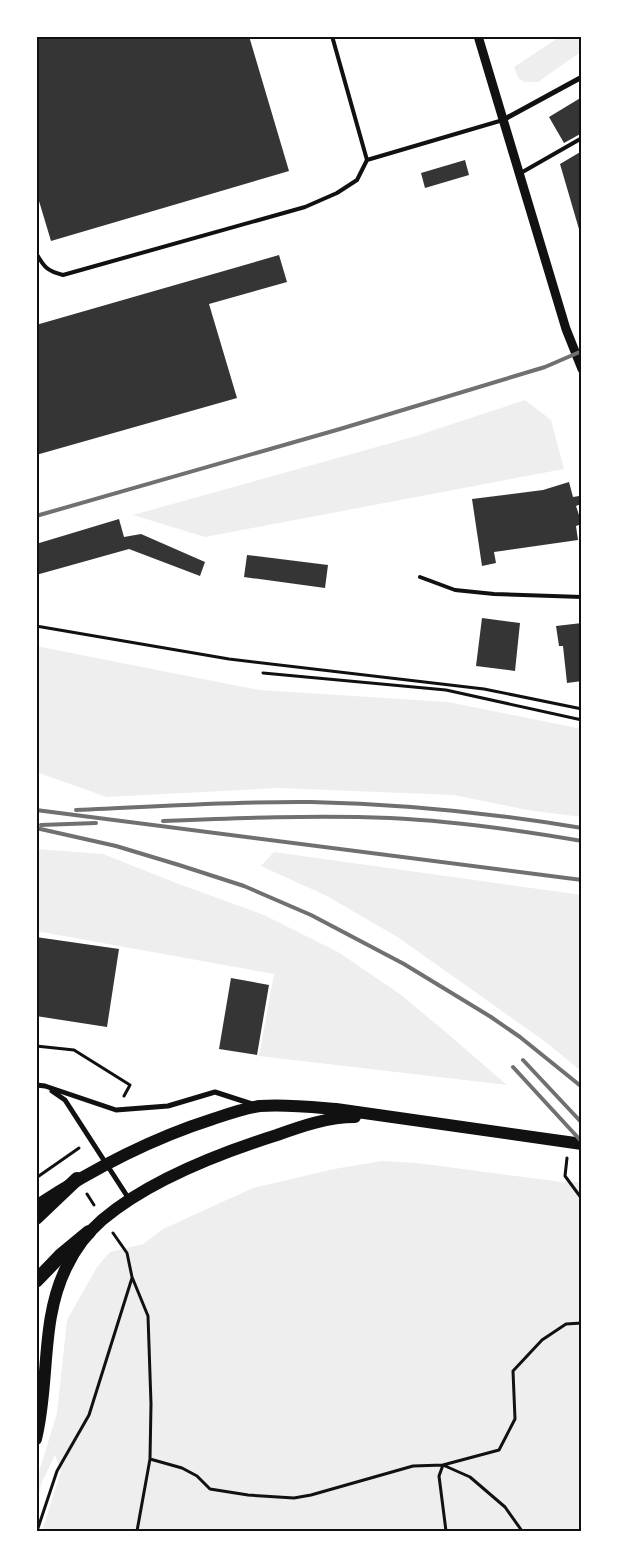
<svg xmlns="http://www.w3.org/2000/svg" width="618" height="1567" font-family="Overpass,sans-serif">
  <rect width="100%" height="100%" fill="#fff"/>
  <path fill="#eee" d="M561,36H582V51L538,82H525L519,79L514,67Z
    M525,400L551,420L564,469L205,537L133,515L416,436Z
    M36,646L259,690L448,702L582,729V817L527,810L454,795L278,788L107,797L36,772Z
    M36,849L103,854L176,883L264,915L338,952L400,994L448,1034L507,1085L259,1056L274,974L36,931Z
    M274,852L582,895V1072L547,1043L399,938L327,896L261,866Z
    M382,1161L417,1163L562,1182H582V1531H42L61,1471L55,1455L42,1482L36,1502V1482L57,1413L67,1320L97,1267L110,1252L143,1244L163,1229L253,1188L334,1169Z"/>
  <path fill="#353535" d="M36,36H249L289,171L51,241L36,191Z
    M582,97V133L564,143L549,117Z
    M582,151V236H581L560,164Z
    M465,160L469,175L425,188L421,173Z
    M279,255L287,282L209,304L237,398L36,455V325Z
    M569,482L573,497L579,496L581,504L576,506L582,524L576,526L578,540L494,552L496,563L482,566L472,499L543,490Z
    M119,519L124,537L141,534L205,562L200,576L129,549L36,575V544Z
    M247,555L328,565L325,588L244,577Z
    M482,618L520,623L515,671L476,666Z
    M582,623V681L567,683L563,646H559L556,626Z
    M36,937L119,949L107,1027L36,1016Z
    M231,978L269,985L257,1055L219,1049Z"/>
  <g fill="none" stroke-linecap="round" stroke-linejoin="round">
    <path stroke="#111" stroke-width="3" d="M36,626L229,659L484,689L582,709
      M263,673L446,690L582,720
      M36,1046L74,1050L130,1085L124,1096
      M567,1158L565,1176L582,1199
      M36,1178L79,1148
      M87,1194L94,1205
      M113,1233L127,1253L132,1277L148,1316L151,1404L150,1459L137,1531
      M150,1459L182,1468L197,1476L210,1489L248,1495L294,1498L311,1495L413,1466L443,1465L470,1477L505,1507L522,1531
      M37,1531L57,1471L89,1415L132,1278
      M446,1531L439,1476L443,1465L499,1450L515,1419L513,1371L542,1340L566,1324L582,1323"/>
    <path stroke="#111" stroke-width="4" d="M367,160L503,120
      M519,174L582,138
      M36,253C44,267 47,271 63,275L305,207L337,193L357,180L367,160L332,36
      M420,577L455,590L494,594L582,597"/>
    <path stroke="#111" stroke-width="5" d="M503,120L582,77
      M36,1085L45,1086L116,1110L168,1106L215,1092L252,1104
      M52,1091L65,1100L129,1199"/>
    <path stroke="#111" stroke-width="9" d="M478,36L566,329L582,369"/>
    <path stroke="#111" stroke-width="12" d="M36,1206C91,1170 150,1139 213,1119C228,1114 245,1108 260,1106C285,1104 312,1107 336,1109L582,1144
      M36,1439C50,1383 40,1321 66,1268C74,1251 87,1233 102,1220C148,1181 220,1153 277,1135C302,1126 328,1117 355,1117"/>
    <path stroke="#111" stroke-width="14" d="M36,1218L77,1179
      M36,1281L60,1256L89,1232"/>
    <path stroke="#707070" stroke-width="4" d="M36,516L340,429L545,367L582,351
      M36,810L582,880
      M76,810C154,807 233,801 311,802C402,804 492,813 582,828
      M163,821C239,818 315,815 390,818C455,821 518,830 582,841
      M41,825L96,823
      M36,828L116,846L179,865L244,886L311,915L404,964L491,1017L520,1037L582,1087
      M523,1060L582,1123
      M513,1067L582,1142"/>
  </g>
  <rect width="618" height="1567" fill="none" stroke="#ffffff" stroke-width="75"/>
  <rect x="38" y="38" width="542" height="1492" fill="none" stroke="#111" stroke-width="2"/>
</svg>
